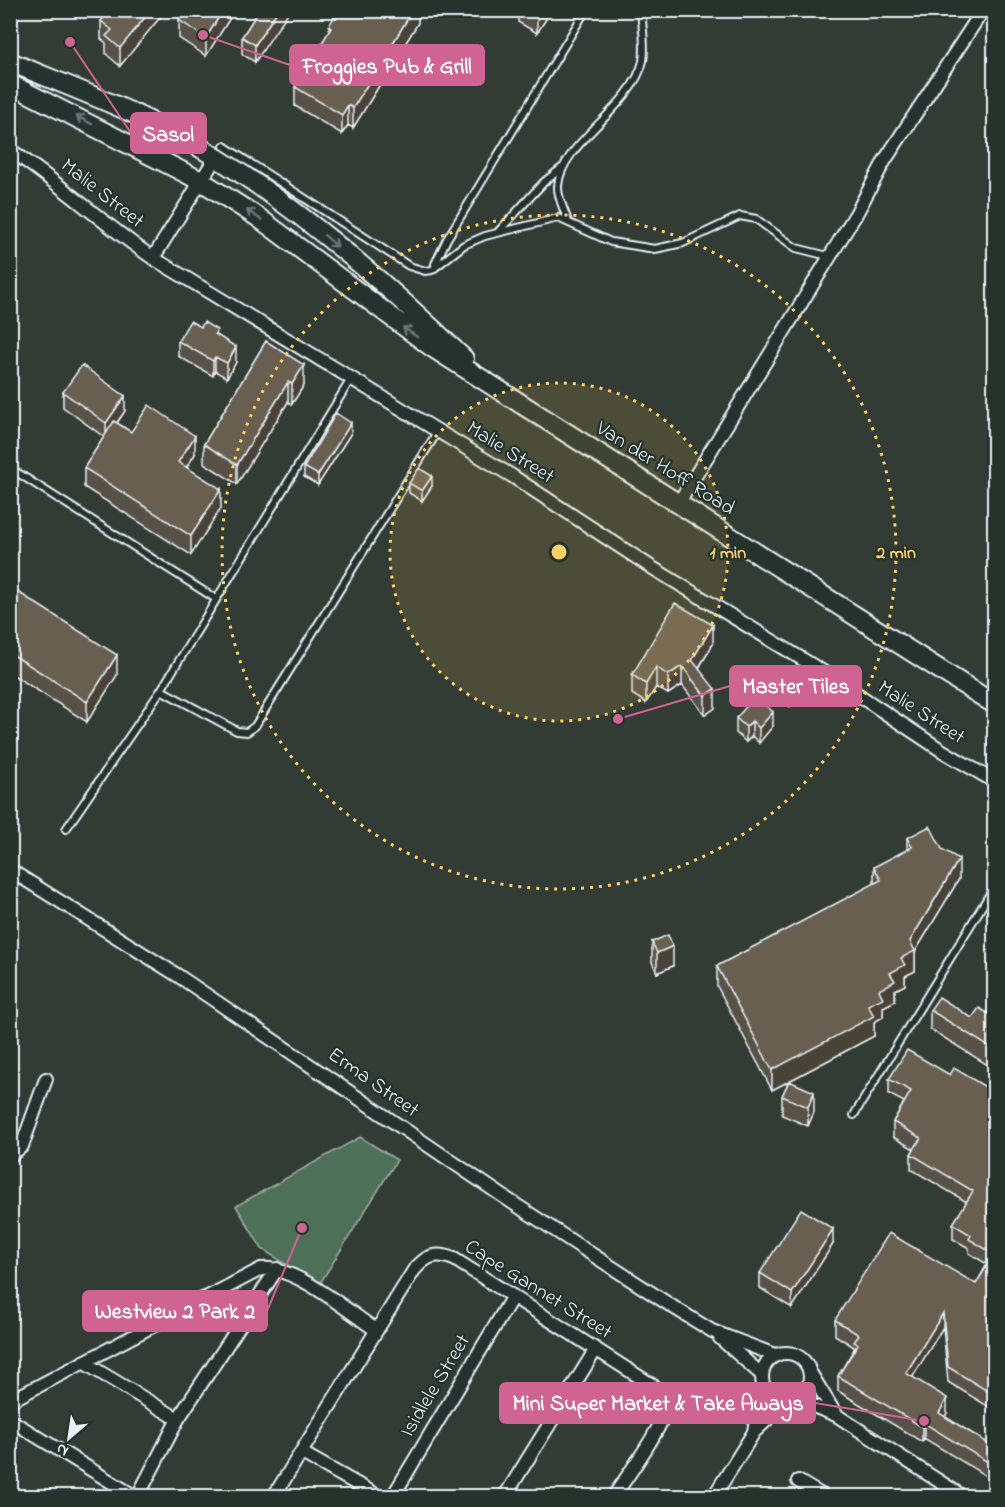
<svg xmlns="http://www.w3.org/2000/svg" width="1005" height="1507" font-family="'Indie Flower',sans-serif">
  <rect width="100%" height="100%" fill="#333c34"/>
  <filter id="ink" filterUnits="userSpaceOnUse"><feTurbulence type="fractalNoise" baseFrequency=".0167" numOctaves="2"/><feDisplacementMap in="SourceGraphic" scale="12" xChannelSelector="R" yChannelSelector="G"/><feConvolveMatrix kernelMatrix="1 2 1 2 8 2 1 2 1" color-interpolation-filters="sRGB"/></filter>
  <g filter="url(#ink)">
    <path fill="#506f58" stroke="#9cb0a8" stroke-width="1.5" d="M360,1137L397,1160L319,1285L262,1249L236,1206Z"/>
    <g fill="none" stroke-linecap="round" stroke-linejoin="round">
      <defs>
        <path id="service" d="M224,146L409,266L425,271L432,270L464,245L485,236L558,218L611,242L655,249L683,243L740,216L756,219L796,248L828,256
          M568,222C565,211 557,197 558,186C561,142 632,109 643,61C646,46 642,26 641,10
          M498,232L544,182L563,167
          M435,264L447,239L586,10
          M10,468L216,599
          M161,690L237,731L247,732L255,726L438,431
          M66,829L161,690L351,379
          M854,1115L994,887"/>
        <path id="minor" d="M10,150C60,183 103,224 153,258L512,476L651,567L830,676L941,750L994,781
          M153,258L216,157
          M678,504L856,214L885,160L983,10
          M10,870L177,975L510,1201L673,1307L712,1331L775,1355
          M10,1156L22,1146L46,1079
          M204,1298L241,1323
          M720,1338L762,1375
          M762 1377a24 24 0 1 1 48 0a24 24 0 1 1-48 0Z
          M83,1362L178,1419
          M811,1374L836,1415
          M795,1399L836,1415L962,1496
          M10,1401L261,1269C293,1264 349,1312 376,1330
          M10,1420L134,1496
          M754,1431L764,1386
          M302,1453L378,1496
          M798,1481L823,1496
          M138,1496L178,1419L277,1269
          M274,1496L414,1270C427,1255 436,1252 454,1259L652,1385C658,1391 664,1397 666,1405C668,1420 624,1481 614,1496
          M393,1496L513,1296
          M505,1496L596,1349
          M714,1496L754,1432L787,1401"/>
        <path id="secondary" d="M10,62C80,91 153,117 217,158C307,214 389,286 464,359
          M10,84L201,181L259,218L433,348L994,704"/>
      </defs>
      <use href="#service" stroke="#e8f1f8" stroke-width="10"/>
      <use href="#minor" stroke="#e8f1f8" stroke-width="16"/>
      <use href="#secondary" stroke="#e8f1f8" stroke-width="22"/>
      <use href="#service" stroke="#26332d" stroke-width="6"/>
      <use href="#minor" stroke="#26332d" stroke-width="12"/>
      <use href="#secondary" stroke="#26332d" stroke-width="18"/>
    </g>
    <path fill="#595146" stroke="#e8f1f8" stroke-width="1.5" d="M166,10L120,66L106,54V43L101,39V21Z
      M169,10H235L206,56L179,38V20L180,19Z
      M259,10L255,62L242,54V37Z
      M418,10V23L353,128L348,125L342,134L295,106V87L329,32V26Z
      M518,10H546V19L537,33L518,22Z
      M217,336L236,362L227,378L215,371L213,376L178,356V341Z
      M266,341L304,385L292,404L288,402L237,484L204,463V444Z
      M63,392L125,411L117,423L131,432L195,454L187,467L221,508L191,555L84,487V468L104,437L63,407Z
      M351,433L318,485L304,477V467Z
      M409,483L432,486L422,501L409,493Z
      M10,587L117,675L87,722L10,673Z
      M713,644L699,668L715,708L705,715L682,685L668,694L656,687L646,703L632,694V675Z
      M779,682L799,696L790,706L779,697Z
      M736,718L773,726L759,743L752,736L746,742L736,733Z
      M907,838L959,879L915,952V971L905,976V985L895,990V1001L883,1007V1017L874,1022V1036L789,1081L814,1112L808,1126L782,1115V1096L789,1081L772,1090L717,986V966L874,884V867L907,850Z
      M652,942L673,966L657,973L652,962Z
      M930,1010L972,1018L994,1017V1069L930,1029Z
      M950,1075L994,1092V1410L948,1382L943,1327L912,1377L947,1413L945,1417L994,1447V1481L924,1438L922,1442L838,1391V1376L854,1349V1347L835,1335V1320L976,1284L987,1264L969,1253V1248L953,1239V1224L967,1202L911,1169V1154L914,1149L893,1137V1122L904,1102L889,1094V1079Z
      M833,1244L792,1308L760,1288V1273Z"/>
    <path fill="#494239" stroke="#e8f1f8" stroke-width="1.5" d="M151,10H166L120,66V48Z
      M223,10H235L206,56V38Z
      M278,10H290L255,62V45Z
      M413,10H418V23L353,128V108Z
      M539,10H546V19L537,33V14Z
      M348,105V125L342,134V115Z
      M236,347V362L227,378V363Z
      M215,357V371L213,376V361Z
      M304,365V385L292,404V384Z
      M288,382V402L237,484V465Z
      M125,396V411L106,438V423Z
      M351,423V433L318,485V475Z
      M195,436V454L178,480V462Z
      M432,476V486L422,501V491Z
      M221,489V508L191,555V536Z
      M713,625V644L692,679V660Z
      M117,655V675L87,722V702Z
      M682,666V685L668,694V675Z
      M656,667V687L646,703V684Z
      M799,681V696L790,706V691Z
      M715,689V708L705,715V696Z
      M773,712V726L759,743V728Z
      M752,721V736L746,742V727Z
      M959,859V879L915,952V971L905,976V985L895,990V1001L883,1007V1017L874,1022V1036L772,1090V1070L868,1005L901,958L910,941Z
      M673,946V966L657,973V953Z
      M814,1092V1112L808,1126V1107Z
      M833,1229V1244L792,1308V1293Z
      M943,1313V1327L906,1388V1373Z
      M947,1398V1413L939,1427V1413Z
      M924,1423V1438L922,1442V1427Z"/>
    <path fill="#685e51" stroke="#e8f1f8" stroke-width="1.5" d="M110,10H151L120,48L106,36L112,30L101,21Z
      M185,10H223L206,38L179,20Z
      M259,10H278L255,45L242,37Z
      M338,10H413L353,108L348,105L342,115L295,87L331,28L329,26Z
      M532,10H539L537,14Z
      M190,321L201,327L204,322L217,330L215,334L236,347L227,363L215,357L213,361L178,341Z
      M266,341L304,365L292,384L288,382L237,465L204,444Z
      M82,365L125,396L106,423L63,392Z
      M149,405L195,436L178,462L221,489L191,536L84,468L114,421L131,432Z
      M336,413L351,423L318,475L304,467Z
      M419,468L432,476L422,491L409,483Z
      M10,587L117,655L87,702L10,653Z
      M675,603L713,625L692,660L715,689L705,696L682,666L668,675L656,667L646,684L632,675Z
      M756,696L773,712L759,728L752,721L746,727L736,718Z
      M930,826L942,849L959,859L910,941L915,951L901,958L905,965L890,973L895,981L879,990L883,998L868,1005L874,1016L772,1070L717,966L881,880L874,867L912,847L907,838Z
      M668,935L673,946L657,953L652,942Z
      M939,997L972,1018L979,1008L994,1017V1050L930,1010Z
      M907,1050L950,1075L954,1068L994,1092V1211L988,1212L994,1216V1395L948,1367L943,1313L906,1373L947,1398L939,1413L994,1447V1466L924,1423L922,1427L838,1376L858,1344L854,1342L859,1335L835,1320L889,1233L976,1284L994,1254L969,1239L971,1235L953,1224L973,1191L911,1154L921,1138L893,1122L911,1091L889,1079Z
      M789,1081L814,1092L808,1107L782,1096Z
      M801,1209L833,1229L792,1293L760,1273Z"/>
    <defs><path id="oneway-shaft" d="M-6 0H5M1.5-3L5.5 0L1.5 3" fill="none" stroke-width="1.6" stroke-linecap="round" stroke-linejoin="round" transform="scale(1.5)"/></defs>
    <g stroke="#6a7674">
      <use href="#oneway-shaft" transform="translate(84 120) rotate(-153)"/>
      <use href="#oneway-shaft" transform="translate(254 215) rotate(-146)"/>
      <use href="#oneway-shaft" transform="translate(331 241) rotate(41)"/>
      <use href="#oneway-shaft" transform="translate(410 332) rotate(-145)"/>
    </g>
  </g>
  <circle cx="559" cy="552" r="169" fill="#ffd166" fill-opacity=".12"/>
  <g fill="none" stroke="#ffd166" stroke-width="3" stroke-dasharray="3 6">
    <circle cx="559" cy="552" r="169"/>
    <circle cx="559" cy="552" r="337"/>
  </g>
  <g text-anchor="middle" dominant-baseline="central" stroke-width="4.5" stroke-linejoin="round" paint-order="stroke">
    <g font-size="21" fill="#e8f1f8" stroke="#26332d">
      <text transform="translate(102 194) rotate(38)">Malie Street</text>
      <text transform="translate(510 453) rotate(32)">Malie Street</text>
      <text transform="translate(665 469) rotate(32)">Van der Hoff Road</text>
      <text transform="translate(921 713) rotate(33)">Malie Street</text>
      <text transform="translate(373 1083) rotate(35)">Erma Street</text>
      <text transform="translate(538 1290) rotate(32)">Cape Gannet Street</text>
      <text transform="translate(436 1386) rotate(-59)">Isidlele Street</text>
    </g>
  </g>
  <circle cx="559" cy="552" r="9" fill="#ffd166" stroke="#26332d" stroke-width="3"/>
  <g font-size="18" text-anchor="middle" font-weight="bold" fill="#ffd166" stroke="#26332d" stroke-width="4.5" stroke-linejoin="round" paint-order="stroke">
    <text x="728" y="558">1 min</text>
    <text x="896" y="558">2 min</text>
  </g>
  <path fill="none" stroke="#cf6492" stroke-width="2" d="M203 35L290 65M70 42L131 133M618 719L730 686M302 1228L267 1311M924 1421L815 1403"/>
  <g fill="#cf6492" stroke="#26332d" stroke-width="2">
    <circle cx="203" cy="35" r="6"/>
    <circle cx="70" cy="42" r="6"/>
    <circle cx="618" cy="719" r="6"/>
    <circle cx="302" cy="1228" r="6"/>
    <circle cx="924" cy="1421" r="6"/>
  </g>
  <g fill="#cf6492" stroke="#cf6492" stroke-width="2">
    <rect x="290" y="45" width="194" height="40" rx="6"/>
    <rect x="131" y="113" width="75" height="40" rx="6"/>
    <rect x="730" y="666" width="131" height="40" rx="6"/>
    <rect x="83" y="1291" width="184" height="40" rx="6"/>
    <rect x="500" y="1383" width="315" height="40" rx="6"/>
  </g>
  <g font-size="22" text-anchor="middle" font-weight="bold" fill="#fff">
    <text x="387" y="73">Froggies Pub &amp; Grill</text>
    <text x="168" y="141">Sasol</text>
    <text x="796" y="693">Master Tiles</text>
    <text x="175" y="1318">Westview 2 Park 2</text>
    <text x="658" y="1410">Mini Super Market &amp; Take Aways</text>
  </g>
  <rect width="1005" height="1507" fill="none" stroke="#26332d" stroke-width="36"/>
  <rect x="18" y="18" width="969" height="1471" fill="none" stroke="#e8f1f8" stroke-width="2" filter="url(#ink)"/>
  <g transform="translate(69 1438) rotate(209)" stroke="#26332d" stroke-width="4.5" paint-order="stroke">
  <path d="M0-4.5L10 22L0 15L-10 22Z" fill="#e8f1f8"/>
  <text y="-9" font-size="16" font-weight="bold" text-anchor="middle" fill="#e8f1f8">N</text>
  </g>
</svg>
